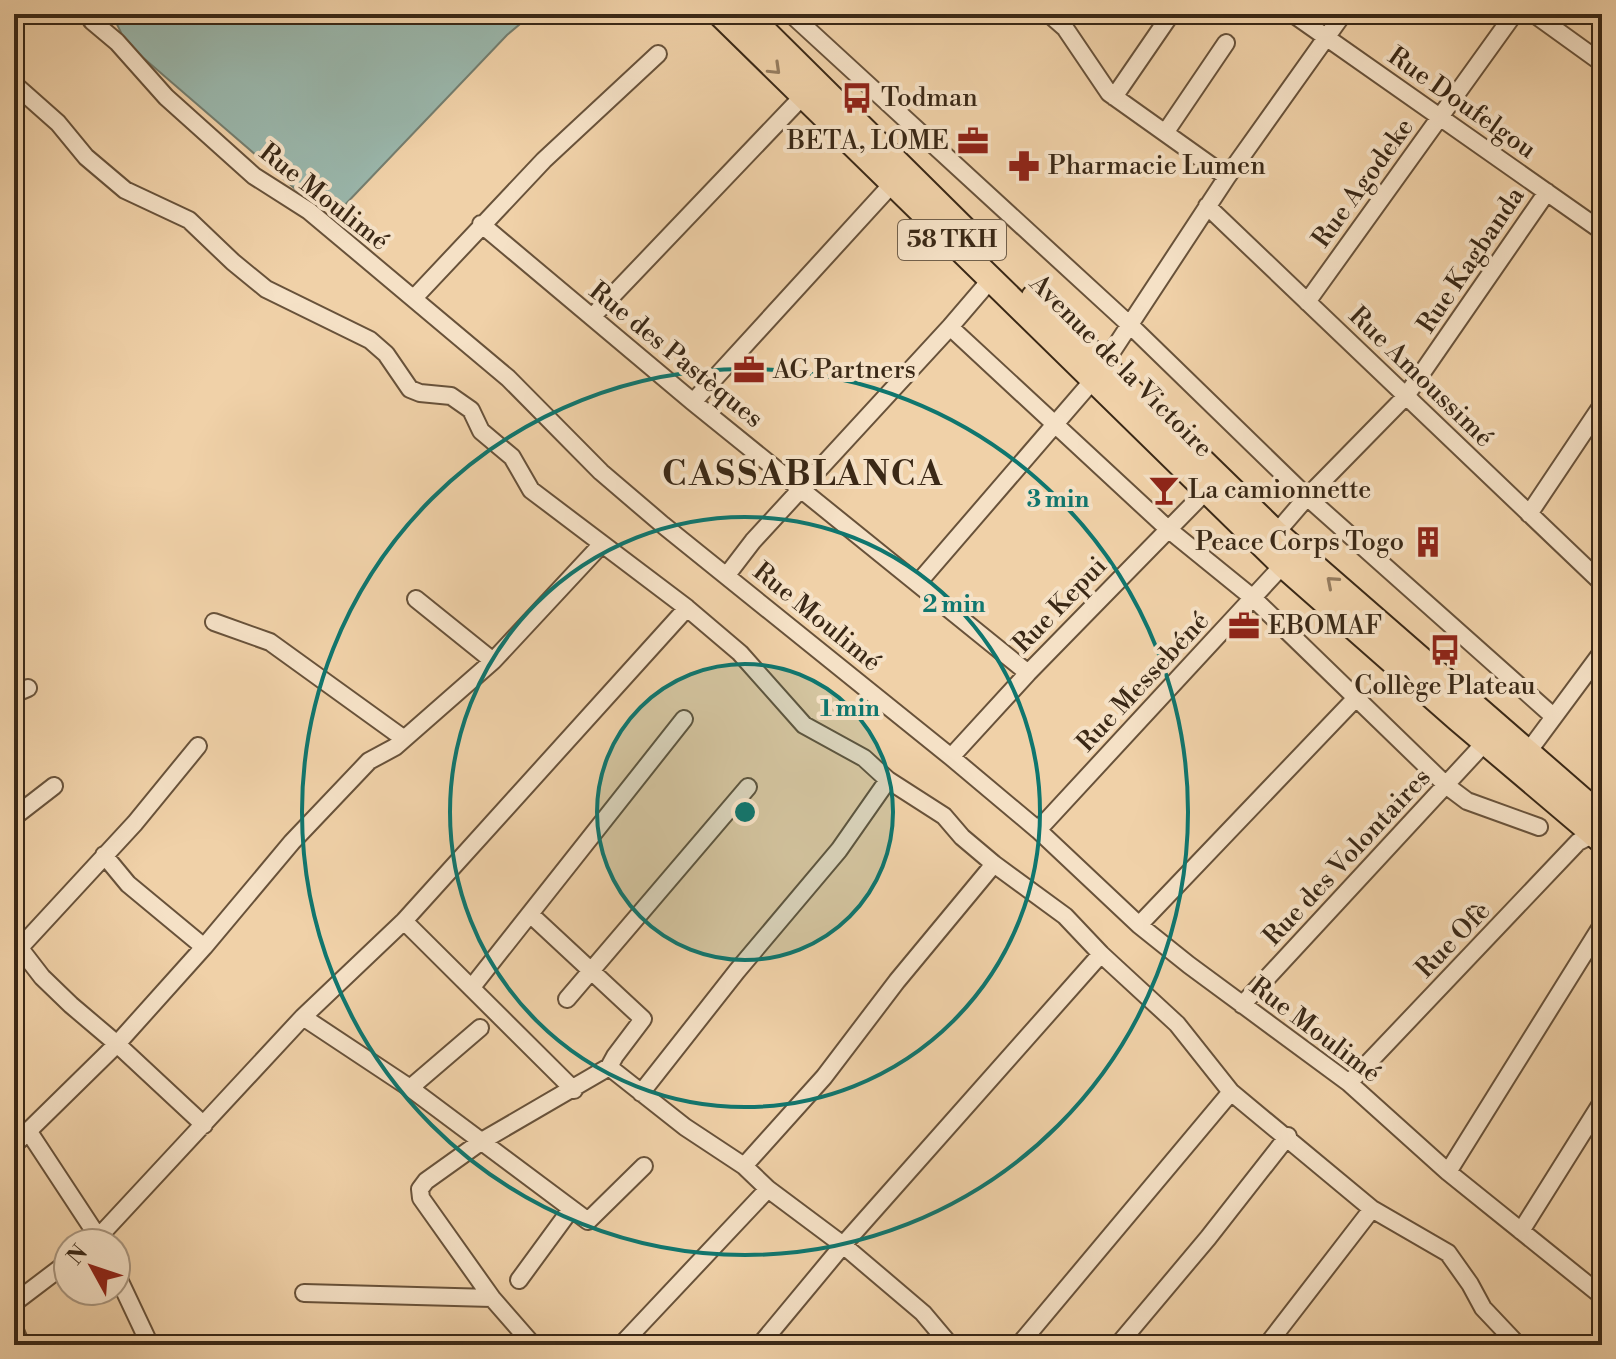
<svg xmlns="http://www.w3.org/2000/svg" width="1616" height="1359" font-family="'Libre Bodoni',serif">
  <rect width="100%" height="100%" fill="#f0d1a8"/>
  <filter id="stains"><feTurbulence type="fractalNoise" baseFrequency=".0025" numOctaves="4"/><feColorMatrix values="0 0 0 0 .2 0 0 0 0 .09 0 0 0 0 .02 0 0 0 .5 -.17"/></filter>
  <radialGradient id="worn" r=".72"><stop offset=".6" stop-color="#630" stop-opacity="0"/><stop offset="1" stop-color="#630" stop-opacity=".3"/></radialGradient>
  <path fill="#9ab7ac" stroke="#747e70" stroke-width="2" d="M112,14H532L507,35L341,209L301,194L126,43Z"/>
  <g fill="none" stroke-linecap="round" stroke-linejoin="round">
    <defs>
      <path id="minor" d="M94,14L92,21L117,42L166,97L254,176L309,211L508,378L601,472L663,525L951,757L1038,830L1139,925L1189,965L1349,1083L1448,1172L1602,1296
        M791,14L1131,326L1307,497L1553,716
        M1049,14L1065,28L1109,93L1227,177
        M1293,14L1602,231
        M1534,14L1602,63
        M14,84L58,123L86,157L125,190L189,220L233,262L266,289L370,340L386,354L410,389L420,393L451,396L471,410L481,431L512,457L531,490L687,608L740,653L804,725L864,758L888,780L944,816L962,837L994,864L1065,916L1101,954L1177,1024L1231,1092L1372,1209L1448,1253L1470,1284L1483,1308L1518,1345
        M1114,97L1171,14
        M1165,133L1226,43
        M1207,206L1602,583
        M481,224L693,402L1028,673
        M414,298L544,160L658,54
        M1307,302L1514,14
        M592,317L803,96
        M950,327L1168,529L1253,598L1447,786L1467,801L1539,827
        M693,402L893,183
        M1529,514L1602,405
        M1276,533L1307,497L1406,396L1547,192
        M727,575L753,541L950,327L992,278
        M918,583L1094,379L1227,177L1343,14
        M416,599L493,661
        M214,622L270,642L403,738
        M14,694L28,688
        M951,757L1028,673L1207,490
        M1522,760L1602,652
        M14,817L54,786
        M1038,830L1283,565
        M530,914L643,1019L615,1056L609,1067
        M404,921L574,1090
        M1139,925L1355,699
        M15,942L42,977L71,1005L117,1044L204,1125
        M204,947L292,842L369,761L395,747L493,661L601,545
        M14,954L135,823L198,746
        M472,987L684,719
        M567,999L748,787
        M1242,1005L1491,736
        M303,1017L410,1088L588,1221L644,1166
        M1349,1083L1578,842L1594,834
        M410,1088L480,1028
        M641,1093L737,971L839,850L888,780
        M29,1132L102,1243
        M14,1145L117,1044L204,947L128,884L104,855
        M744,1166L824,1077L897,981L994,864
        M1448,1172L1602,925
        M1521,1231L1602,1102
        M93,1243L303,1017L404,921L687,608
        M116,1273L150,1345
        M519,1280L571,1209
        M304,1293L492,1298
        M14,1303L68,1262
        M14,1328L21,1345
        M624,1342L768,1189
        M533,1345L492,1298L421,1198L420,1189L426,1181L482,1141L609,1067L685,1127L744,1166L768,1189L843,1245L923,1313L950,1345
        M760,1345L843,1245L1101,954
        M1019,1345L1231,1092
        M1118,1345L1208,1238L1288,1136
        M1267,1345L1372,1209"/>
      <path id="highway" d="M720,14L1283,565L1458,719L1602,841
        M747,14L970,235
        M1034,297L1276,533L1602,817"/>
    </defs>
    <use href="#minor" stroke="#68523a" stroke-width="20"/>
    <use href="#highway" stroke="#3a2816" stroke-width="28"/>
    <use href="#minor" stroke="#f5e1c6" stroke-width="16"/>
    <use href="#highway" stroke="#f0d1a8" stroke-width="24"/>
  </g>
  <defs><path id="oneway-chevron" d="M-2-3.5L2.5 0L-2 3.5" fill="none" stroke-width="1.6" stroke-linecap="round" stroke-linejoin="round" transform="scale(2)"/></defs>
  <g stroke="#957c5f">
    <use href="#oneway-chevron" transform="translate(775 69) rotate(44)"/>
    <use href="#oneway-chevron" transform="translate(1332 582) rotate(-139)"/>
  </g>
  <circle cx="745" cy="812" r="148" fill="#0f766e" fill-opacity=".12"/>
  <g fill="none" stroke="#0f766e" stroke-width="4">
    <circle cx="745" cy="812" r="148"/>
    <circle cx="745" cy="812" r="295"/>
    <circle cx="745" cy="812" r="443"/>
  </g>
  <defs>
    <symbol id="bus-bare" viewBox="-9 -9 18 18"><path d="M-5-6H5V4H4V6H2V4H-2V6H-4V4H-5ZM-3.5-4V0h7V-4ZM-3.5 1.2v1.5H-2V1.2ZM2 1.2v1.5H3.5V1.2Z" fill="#8f2418" stroke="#f5e1c6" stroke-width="2.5" paint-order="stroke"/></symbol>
    <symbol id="office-bare" viewBox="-9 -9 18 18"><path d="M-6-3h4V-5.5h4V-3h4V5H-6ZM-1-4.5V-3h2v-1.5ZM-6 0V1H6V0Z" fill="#8f2418" stroke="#f5e1c6" stroke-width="2.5" paint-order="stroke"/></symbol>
    <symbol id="pharmacy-bare" viewBox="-9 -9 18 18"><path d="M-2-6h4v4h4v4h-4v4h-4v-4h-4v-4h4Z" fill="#8f2418" stroke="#f5e1c6" stroke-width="2.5" paint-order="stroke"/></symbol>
    <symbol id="bar-bare" viewBox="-9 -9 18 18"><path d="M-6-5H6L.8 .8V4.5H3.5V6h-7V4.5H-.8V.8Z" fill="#8f2418" stroke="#f5e1c6" stroke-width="2.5" paint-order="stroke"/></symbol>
    <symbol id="building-bare" viewBox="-9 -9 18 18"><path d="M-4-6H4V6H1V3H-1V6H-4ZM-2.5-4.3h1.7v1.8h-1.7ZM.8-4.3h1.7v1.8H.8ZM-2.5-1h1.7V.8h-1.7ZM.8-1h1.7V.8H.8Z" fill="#8f2418" stroke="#f5e1c6" stroke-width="2.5" paint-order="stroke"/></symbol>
  </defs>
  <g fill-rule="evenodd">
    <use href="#bus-bare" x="835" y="76" width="44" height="44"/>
    <use href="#office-bare" x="951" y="119" width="44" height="44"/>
    <use href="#pharmacy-bare" x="1002" y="144" width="44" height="44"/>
    <use href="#office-bare" x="727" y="348" width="44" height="44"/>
    <use href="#bar-bare" x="1142" y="468" width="44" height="44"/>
    <use href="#building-bare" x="1406" y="520" width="44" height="44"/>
    <use href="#office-bare" x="1222" y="604" width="44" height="44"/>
    <use href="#bus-bare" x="1423" y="628" width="44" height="44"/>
  </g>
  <g text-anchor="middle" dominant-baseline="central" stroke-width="8" stroke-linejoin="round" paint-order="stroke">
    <rect fill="#f5e1c6" stroke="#72604b" stroke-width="2" x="898" y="220" width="108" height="40" rx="6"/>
    <g font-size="24" font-weight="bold" fill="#3a2816">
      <text x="952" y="240">58 TKH</text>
    </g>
    <g font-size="26" fill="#3a2816" stroke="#f5e1c6" text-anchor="start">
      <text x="881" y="98">Todman</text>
      <text x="949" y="141" text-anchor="end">BETA, LOME</text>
      <text x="1048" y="166">Pharmacie Lumen</text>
      <text x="773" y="370">AG Partners</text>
      <text x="1188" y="490">La camionnette</text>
      <text x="1404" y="542" text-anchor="end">Peace Corps Togo</text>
      <text x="1268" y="626">EBOMAF</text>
      <text x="1445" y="686" text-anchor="middle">Collège Plateau</text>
    </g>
    <g font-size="26" fill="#3a2816" stroke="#f5e1c6">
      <text transform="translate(1462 103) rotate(35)">Rue Doufelgou</text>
      <text transform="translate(1363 183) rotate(-54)">Rue Agodeke</text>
      <text transform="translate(324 197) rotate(38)">Rue Moulimé</text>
      <text transform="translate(1471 260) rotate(-56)">Rue Kagbanda</text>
      <text transform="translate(676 355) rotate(39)">Rue des Pastèques</text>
      <text transform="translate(1121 366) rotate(45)">Avenue de la Victoire</text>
      <text transform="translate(1421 377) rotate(44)">Rue Amoussimé</text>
      <text transform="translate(1060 605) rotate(-46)">Rue Kepui</text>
      <text transform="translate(817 617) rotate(39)">Rue Moulimé</text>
      <text transform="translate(1143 682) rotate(-47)">Rue Messebéné</text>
      <text transform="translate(1347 857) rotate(-47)">Rue des Volontaires</text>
      <text transform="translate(1453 940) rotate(-46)">Rue Ofè</text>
      <text transform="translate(1315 1030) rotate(37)">Rue Moulimé</text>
    </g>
    <g font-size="34" font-weight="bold" letter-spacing="2" fill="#3a2816" stroke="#f5e1c6">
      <text x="803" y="475">CASSABLANCA</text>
    </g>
  </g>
  <circle cx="745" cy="812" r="12" fill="#0f766e" stroke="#f5e1c6" stroke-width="4"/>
  <g font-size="24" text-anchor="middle" font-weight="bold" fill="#0f766e" stroke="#f5e1c6" stroke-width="8" stroke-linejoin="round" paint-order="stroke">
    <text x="1058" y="507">3 min</text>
    <text x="954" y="612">2 min</text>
    <text x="850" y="716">1 min</text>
  </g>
  <rect width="1616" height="1359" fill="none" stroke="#f0d1a8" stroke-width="48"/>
  <rect x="16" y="16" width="1584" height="1327" fill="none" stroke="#3a2816" stroke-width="4"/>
  <rect x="24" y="24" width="1568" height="1311" fill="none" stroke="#3a2816" stroke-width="2"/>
  <g transform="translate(92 1267) rotate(310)"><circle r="38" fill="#f5e1c6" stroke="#aa9780" stroke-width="2"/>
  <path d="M0-6L14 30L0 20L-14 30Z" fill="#8f2418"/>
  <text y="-12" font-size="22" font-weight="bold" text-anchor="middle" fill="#3a2816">N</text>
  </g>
  <rect width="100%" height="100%" filter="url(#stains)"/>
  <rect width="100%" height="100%" fill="url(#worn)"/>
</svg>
